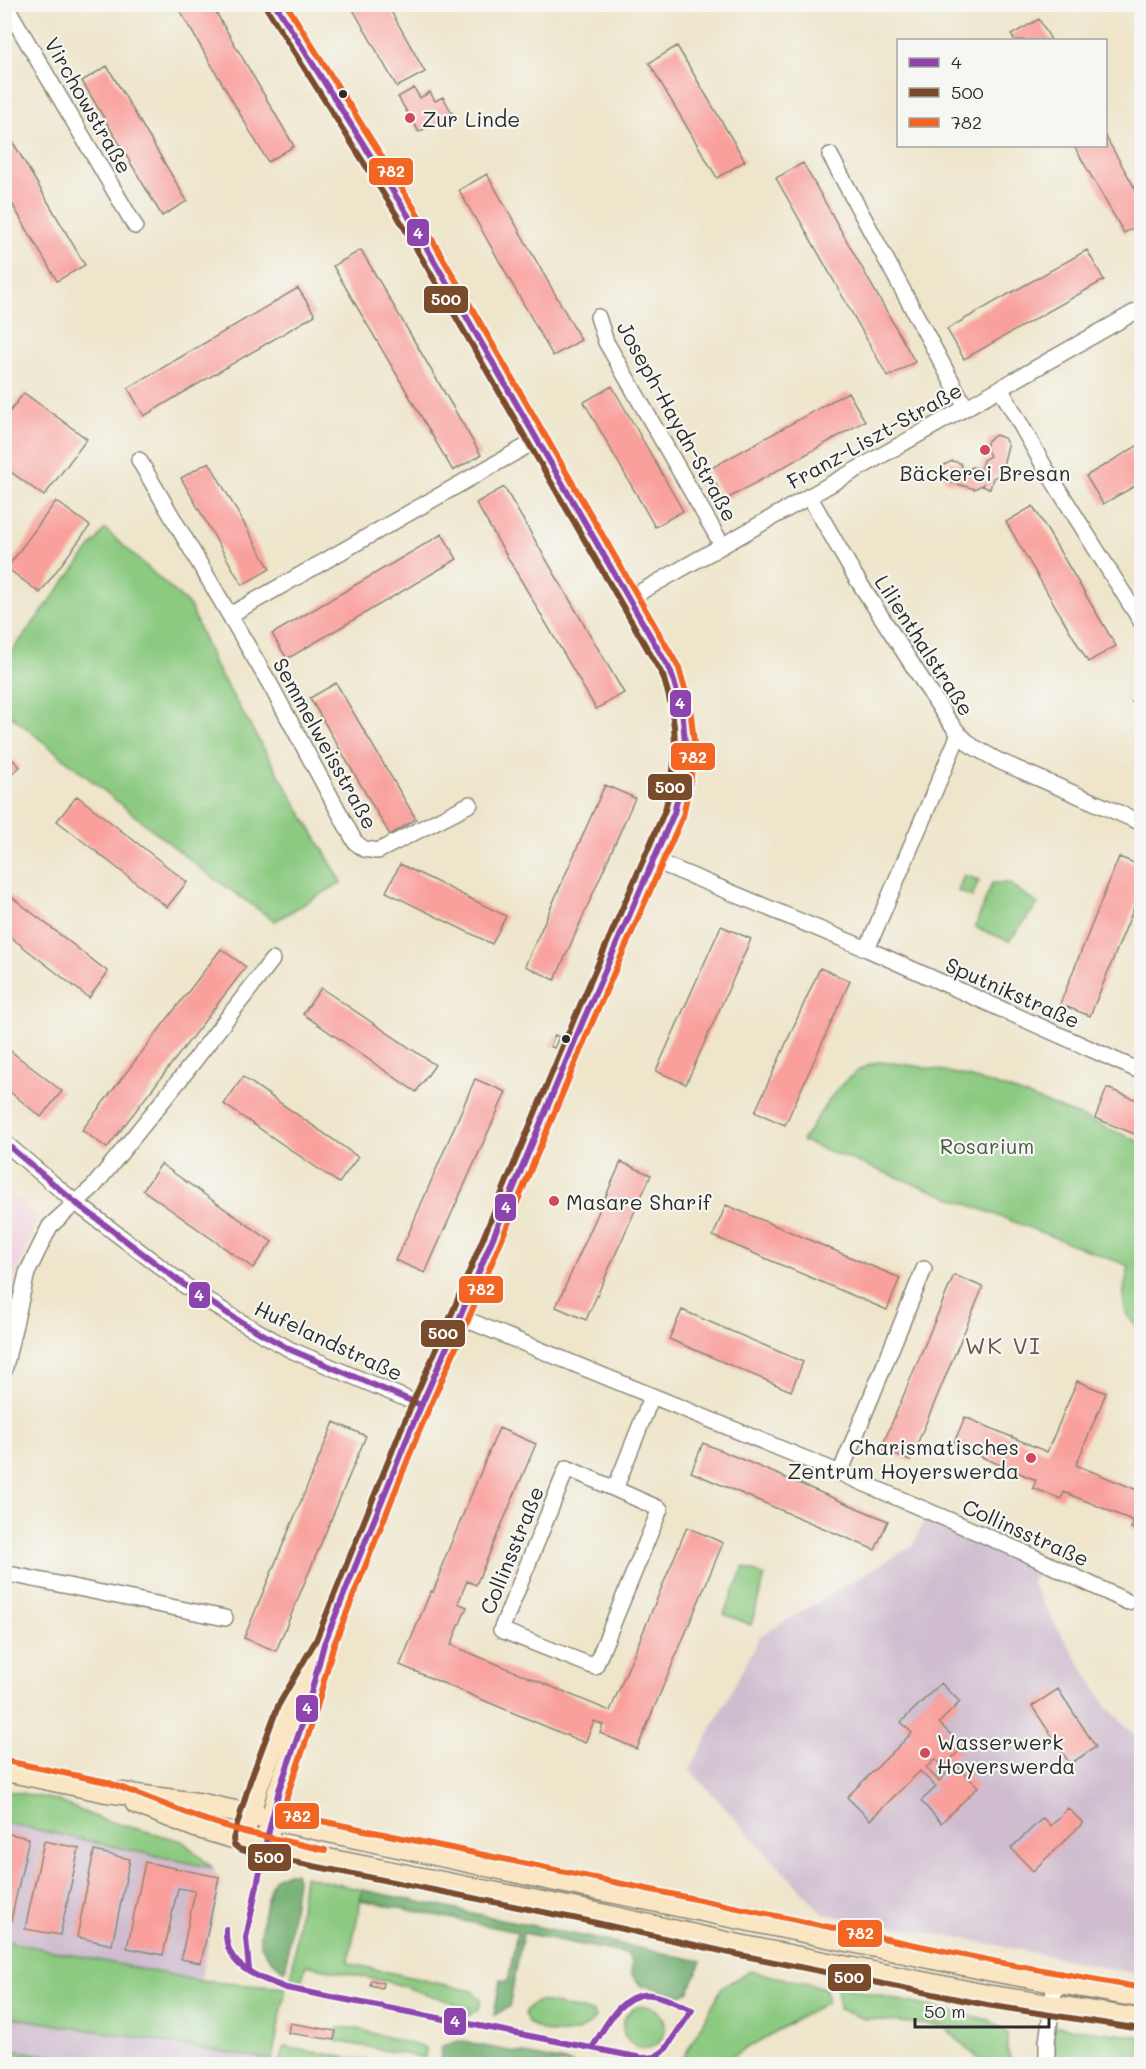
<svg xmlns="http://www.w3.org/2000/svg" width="1146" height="2069" font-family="Mali,sans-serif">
  <rect width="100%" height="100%" fill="#f6f6f2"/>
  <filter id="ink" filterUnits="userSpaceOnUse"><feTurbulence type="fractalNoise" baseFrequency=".0167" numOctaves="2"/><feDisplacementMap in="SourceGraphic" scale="12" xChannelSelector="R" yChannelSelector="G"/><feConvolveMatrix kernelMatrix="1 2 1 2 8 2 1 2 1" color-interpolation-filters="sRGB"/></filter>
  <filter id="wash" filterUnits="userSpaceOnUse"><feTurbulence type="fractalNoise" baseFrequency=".008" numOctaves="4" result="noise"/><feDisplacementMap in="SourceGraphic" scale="24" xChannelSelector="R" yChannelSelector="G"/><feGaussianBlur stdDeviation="1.35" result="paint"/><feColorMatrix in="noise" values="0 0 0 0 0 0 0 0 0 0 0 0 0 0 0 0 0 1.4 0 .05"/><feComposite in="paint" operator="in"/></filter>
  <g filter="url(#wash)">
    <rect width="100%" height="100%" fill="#eee5ca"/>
    <path fill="#f2cfe0" d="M5,1191L37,1216L5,1305Z"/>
    <path fill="#cfbdcf" d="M927,1511L1041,1562L1031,1582L1058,1629L1106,1705L1141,1742V1975L997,1945L823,1914L690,1770L760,1636L914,1545Z
      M5,1823L213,1868L221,1881L200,1981L5,1941Z
      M4,2016L301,2064H103L5,2049Z"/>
    <path fill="#8cca81" stroke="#5c7a56" stroke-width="1.5" d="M105,529L190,606L214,664L342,882L275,921L205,872L5,711V660Z
      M964,875L979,880L972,897L958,891Z
      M992,883H1008L1038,904L1009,941L975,927Z
      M878,1062C972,1067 1056,1107 1141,1142V1330C1116,1311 1123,1293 1129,1266L802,1141C822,1112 841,1071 878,1062Z
      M744,1567L765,1576L751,1625L724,1614Z
      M5,1790L56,1800L100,1819L182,1841L213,1868L5,1823Z
      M304,1876L363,1890L348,1963L472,1991L481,1999L479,2009L468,2016L469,2008L393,1983L306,1965L302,1980L291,1979Z
      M4,1941L200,1981L286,1988L272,2060L5,2016Z
      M750,1971L826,1988L827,2002L719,2064H680L723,1986Z
      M837,1986L989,2020L1007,2033V2049L1012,2064H984L943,2026L865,2019L839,2009Z
      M539,2001L592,2012L596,2018C578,2038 550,2037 528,2023L525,2013L531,2005Z
      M623 2027a21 21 0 1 1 42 0a21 21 0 1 1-42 0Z
      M1052,2026L1141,2037V2064H1053Z
      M338,2027L358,2029L426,2048L425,2058L336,2041Z
      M284,2047L385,2064H301L281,2061Z
      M4,2049H5L101,2064H5Z"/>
    <path fill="#71ae6f" stroke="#4e6c4d" stroke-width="1.5" d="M286,1873H295L297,1878L286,1967L284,1971C276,1964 262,1953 260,1941C259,1932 268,1888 274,1880C277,1876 281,1875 286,1873Z
      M363,1890L701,1961L689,1991L678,1997C664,1993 656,1986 641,1986L631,1974L632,1963L627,1954L523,1933L509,2007L494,2015L500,1980L508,1981L517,1932L360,1900Z
      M459,2041L575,2064H460L440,2060L442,2046Z"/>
    <g id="blocks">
      <path fill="#f9a09c" d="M176,4H211L294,146L268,162Z
        M350,4H387L425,72L397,87Z
        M1039,19L1051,40H1015L1011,35Z
        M677,46L745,161L717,178L649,63Z
        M107,66L187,201L162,216L82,81Z
        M414,88L420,98L430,92L435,101L443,97L452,113L419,132L398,97Z
        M4,127L85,265L57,281L4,190Z
        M1106,137L1142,201V223L1124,233L1074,146H1106Z
        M803,163L915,362L888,377L776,178Z
        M487,174L581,340L553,356L459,190Z
        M361,250L481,455L453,471L333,266Z
        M1087,250L1104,280L964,359L947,329Z
        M298,288L315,315L144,416L128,388Z
        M612,386L683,511L655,527L584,402Z
        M848,392L865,421L725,500L708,470Z
        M24,393L87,439L44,496L4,467V419Z
        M996,435L1004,438L1008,445L1001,474L993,478L990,489L982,486L983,484L975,489L946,481L942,474L944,465L952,461L960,463L965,471L972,467L981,469L983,460L990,456L986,448L988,440Z
        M1142,443V482L1103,504L1086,476Z
        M209,462L270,569L242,585L181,478Z
        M504,487L624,693L596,709L476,503Z
        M56,501L90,526L40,593L7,568Z
        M1033,506L1116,646L1088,662L1006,522Z
        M442,534L457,559L287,659L272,634Z
        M336,683L416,819L390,835L310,698Z
        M1142,683V707L1132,702Z
        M4,751L20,767L4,781Z
        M605,785L635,798L555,980L525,966Z
        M77,796L187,882L167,907L57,821Z
        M1119,857L1142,866V888L1090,1016L1060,1004Z
        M400,864L506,916L492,944L386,892Z
        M4,891L108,972L89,998L4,932Z
        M721,926L751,939L686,1084L656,1071Z
        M221,949L246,967L107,1148L82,1130Z
        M820,968L850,981L785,1125L755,1112Z
        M321,988L435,1065L416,1092L303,1014Z
        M555,1035L559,1037L554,1048L550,1046Z
        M4,1046L62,1091L41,1117L4,1087Z
        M243,1077L358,1157L339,1183L224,1104Z
        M475,1079L506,1092L425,1273L395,1260L407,1237Z
        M1107,1088L1142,1102V1137L1095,1118Z
        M621,1162L651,1175L586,1320L556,1307Z
        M161,1164L272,1242L253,1268L143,1190Z
        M726,1205L900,1278L887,1310L713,1236Z
        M954,1275L983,1287L910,1461L881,1449Z
        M682,1310L803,1362L791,1391L669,1339Z
        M1077,1381L1106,1393L1076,1465L1142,1492V1532L1131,1528L1134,1521L1064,1492L1061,1499L1033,1488L1036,1480L953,1445L965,1417L1047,1452Z
        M334,1422L366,1436L276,1651L244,1638Z
        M499,1428L536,1444L476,1585L467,1581L458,1603L467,1607L451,1645L610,1711L687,1527L723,1543L637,1749L600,1733L603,1725L594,1721L585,1743L400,1665L431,1591L433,1592L442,1570H440Z
        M703,1443L888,1521L875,1550L691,1472Z
        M941,1683L960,1702L939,1723L963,1747L943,1767L935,1759L926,1768L939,1781L956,1764L978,1787L941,1823L921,1801L936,1787L920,1771L870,1820L847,1797L912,1733L901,1722Z
        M1058,1689L1096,1747L1070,1764L1032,1706Z
        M1068,1808L1083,1823L1033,1871L1011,1848L1043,1818L1051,1826Z
        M4,1833L29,1838L10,1925L4,1924Z
        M44,1841L79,1848L60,1935L25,1929Z
        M94,1851L130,1859L112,1945L77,1937Z
        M145,1862L219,1877L201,1963L181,1959L195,1891L178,1888L163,1955L127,1948Z
        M371,1980L383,1983L382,1988L370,1985Z
        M290,2023L336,2031L334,2040L288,2033Z"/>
    </g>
  </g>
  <g filter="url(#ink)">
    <use href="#blocks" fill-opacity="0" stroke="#8c887a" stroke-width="1.5"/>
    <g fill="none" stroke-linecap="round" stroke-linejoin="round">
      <defs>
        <path id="street" d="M5,4L135,226
          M830,155L966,408
          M598,317L606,342L722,545
          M1000,388L1044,466L1142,623
          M139,460L271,686L355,842L364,849L378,851L470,804
          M809,496L855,576L946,717L959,734L972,746L999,761L1142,823
          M628,599L1142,308
          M230,615L537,440
          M653,860L867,949L959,734
          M867,949L1142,1072
          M4,1142L76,1203L187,1287L236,1319L291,1350L421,1405
          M460,1317L840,1473L1023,1552L1128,1602
          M4,1371L27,1273L50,1226L94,1186L181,1078L272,960
          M840,1473L924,1269
          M615,1489L660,1509L595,1667L501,1630L567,1468L615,1489L652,1396
          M4,1573L225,1618
          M1047,2064V2042L1055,1983"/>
        <path id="secondary" d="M4,1770L104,1791L200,1804L554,1880L995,1971L1142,1997
          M136,1803L197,1827L265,1847L585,1911L737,1945L989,1996L1142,2020
          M246,1826L258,1784L286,1709L311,1667
          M265,1847L279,1790L305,1716L324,1644L410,1431L460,1317L583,1021L674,813C689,760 690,725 671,672L406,212L275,4"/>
      </defs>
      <use href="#street" stroke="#8c887a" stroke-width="18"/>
      <use href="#secondary" stroke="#8c887a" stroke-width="24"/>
      <use href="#street" stroke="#fff" stroke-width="15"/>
      <use href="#secondary" stroke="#fbe6c3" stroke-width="21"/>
      <defs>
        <path id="bus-1" d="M4,1142L76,1203L187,1287L236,1319L291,1350L421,1405
          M226,1929C224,1967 256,1976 286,1988L642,2058L655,2057L665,2050L692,2010
          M249,1970L246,1938L265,1847L279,1790L305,1716L324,1644L410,1431L460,1317L583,1021L674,813L683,776L685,742L682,709L671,672L406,212L275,4
          M592,2048C605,2027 622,1990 652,1995C666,1997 679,2005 692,2010"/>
        <path id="bus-2" d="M267,9L398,217L663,676C679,725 678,760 665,810L575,1017L452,1313L402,1427L316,1640L278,1706L250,1781L233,1839L234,1845L239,1849L263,1856L583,1920L735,1954L987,2005L1141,2029"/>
        <path id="bus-3" d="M286,4L414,208L679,668L690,707L694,742L691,777L683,816L591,1025L468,1320L418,1434L333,1647L314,1718L288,1793L283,1813L997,1962L1142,1988
          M6,1761L107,1782L200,1818L244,1832L325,1850"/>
      </defs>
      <use href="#bus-1" stroke="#f6f6f2" stroke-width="10"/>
      <use href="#bus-2" stroke="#f6f6f2" stroke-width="10"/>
      <use href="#bus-3" stroke="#f6f6f2" stroke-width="10"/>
      <use href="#bus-1" stroke="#8e44ad" stroke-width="6"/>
      <use href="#bus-2" stroke="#7a4b2a" stroke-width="6"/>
      <use href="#bus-3" stroke="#f26522" stroke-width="6"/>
    </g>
  </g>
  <g fill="#2b2b2b" stroke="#f6f6f2" stroke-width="2">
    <circle cx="343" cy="94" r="5"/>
    <circle cx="566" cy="1039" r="5"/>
  </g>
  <g fill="#d1495b" stroke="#f6f6f2" stroke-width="2">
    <circle cx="410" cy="118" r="6"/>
    <circle cx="985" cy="450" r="6"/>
    <circle cx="554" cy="1201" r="6"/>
    <circle cx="1031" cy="1458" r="6"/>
    <circle cx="925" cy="1753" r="6"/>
  </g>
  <g text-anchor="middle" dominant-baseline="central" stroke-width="4.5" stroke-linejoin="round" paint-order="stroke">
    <g font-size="21" fill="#2b2b2b" stroke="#f6f6f2">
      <text transform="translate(89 105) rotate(60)">Virchowstraße</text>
      <text transform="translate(678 421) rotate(61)">Joseph-Haydn-Straße</text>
      <text transform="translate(874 435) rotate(-29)">Franz-Liszt-Straße</text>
      <text transform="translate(925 645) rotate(57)">Lilienthalstraße</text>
      <text transform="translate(326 743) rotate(61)">Semmelweisstraße</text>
      <text transform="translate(1013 992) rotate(24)">Sputnikstraße</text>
      <text transform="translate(329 1340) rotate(25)">Hufelandstraße</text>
      <text transform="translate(1026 1532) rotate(24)">Collinsstraße</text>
      <text transform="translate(511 1550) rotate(-68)">Collinsstraße</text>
    </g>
    <g font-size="21" fill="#2b2b2b" stroke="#f6f6f2" text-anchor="start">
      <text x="422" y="118">Zur Linde</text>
      <text x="985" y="472" text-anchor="middle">Bäckerei Bresan</text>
      <text x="566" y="1201">Masare Sharif</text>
      <text x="1019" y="1446" text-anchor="end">Charismatisches<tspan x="1019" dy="24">Zentrum Hoyerswerda</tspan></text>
      <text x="937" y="1741">Wasserwerk<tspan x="937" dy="24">Hoyerswerda</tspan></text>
    </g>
    <g font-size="21" fill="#485b45" stroke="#f6f6f2">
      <text x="987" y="1145">Rosarium</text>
    </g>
    <g font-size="24" letter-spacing="1.5" fill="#735453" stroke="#f6f6f2">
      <text x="1003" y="1344">WK VI</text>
    </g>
  </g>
  <g stroke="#f6f6f2" stroke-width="2">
    <rect x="368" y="157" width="46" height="29" rx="6" fill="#f26522"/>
    <rect x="406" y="218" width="24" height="29" rx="6" fill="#8e44ad"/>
    <rect x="423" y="285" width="46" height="29" rx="6" fill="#7a4b2a"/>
    <rect x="669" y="689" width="23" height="29" rx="6" fill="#8e44ad"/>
    <rect x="670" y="742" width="46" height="29" rx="6" fill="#f26522"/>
    <rect x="647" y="773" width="46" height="28" rx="6" fill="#7a4b2a"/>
    <rect x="494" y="1193" width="23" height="29" rx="6" fill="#8e44ad"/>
    <rect x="458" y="1275" width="46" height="29" rx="6" fill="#f26522"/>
    <rect x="188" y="1281" width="23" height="28" rx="6" fill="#8e44ad"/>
    <rect x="420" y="1319" width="46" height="29" rx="6" fill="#7a4b2a"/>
    <rect x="295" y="1694" width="24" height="29" rx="6" fill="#8e44ad"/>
    <rect x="274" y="1802" width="46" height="28" rx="6" fill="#f26522"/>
    <rect x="247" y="1843" width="45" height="29" rx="6" fill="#7a4b2a"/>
    <rect x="837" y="1919" width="46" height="29" rx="6" fill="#f26522"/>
    <rect x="827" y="1963" width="45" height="29" rx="6" fill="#7a4b2a"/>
    <rect x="443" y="2007" width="24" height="29" rx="6" fill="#8e44ad"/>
  </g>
  <g font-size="16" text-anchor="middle" font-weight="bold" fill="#fff">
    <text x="391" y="177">782</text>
    <text x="418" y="239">4</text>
    <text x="446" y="305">500</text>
    <text x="680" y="709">4</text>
    <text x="693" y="763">782</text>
    <text x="670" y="793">500</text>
    <text x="506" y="1213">4</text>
    <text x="481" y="1295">782</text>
    <text x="199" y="1301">4</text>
    <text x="443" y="1339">500</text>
    <text x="307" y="1714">4</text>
    <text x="297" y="1822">782</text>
    <text x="269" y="1863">500</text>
    <text x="860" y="1939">782</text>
    <text x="849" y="1983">500</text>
    <text x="455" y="2027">4</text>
  </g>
  <rect width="1146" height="2069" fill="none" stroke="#f6f6f2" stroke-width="24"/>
  <rect x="897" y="39" width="210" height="108" fill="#f6f6f2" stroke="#a5a5a2" stroke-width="1.5"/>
  <rect x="909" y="58" width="30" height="9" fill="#8e44ad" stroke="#a5a5a2" stroke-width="1.5"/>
  <text x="951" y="69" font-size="18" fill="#2b2b2b">4</text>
  <rect x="909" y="88" width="30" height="9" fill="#7a4b2a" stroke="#a5a5a2" stroke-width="1.5"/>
  <text x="951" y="99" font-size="18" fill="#2b2b2b">500</text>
  <rect x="909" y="118" width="30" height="9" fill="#f26522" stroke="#a5a5a2" stroke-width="1.5"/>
  <text x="951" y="129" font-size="18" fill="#2b2b2b">782</text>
  <path d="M915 2018v9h134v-9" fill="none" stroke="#2b2b2b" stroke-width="3"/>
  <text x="924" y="2018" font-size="18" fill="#2b2b2b" stroke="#f6f6f2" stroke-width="4.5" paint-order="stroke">50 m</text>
</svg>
